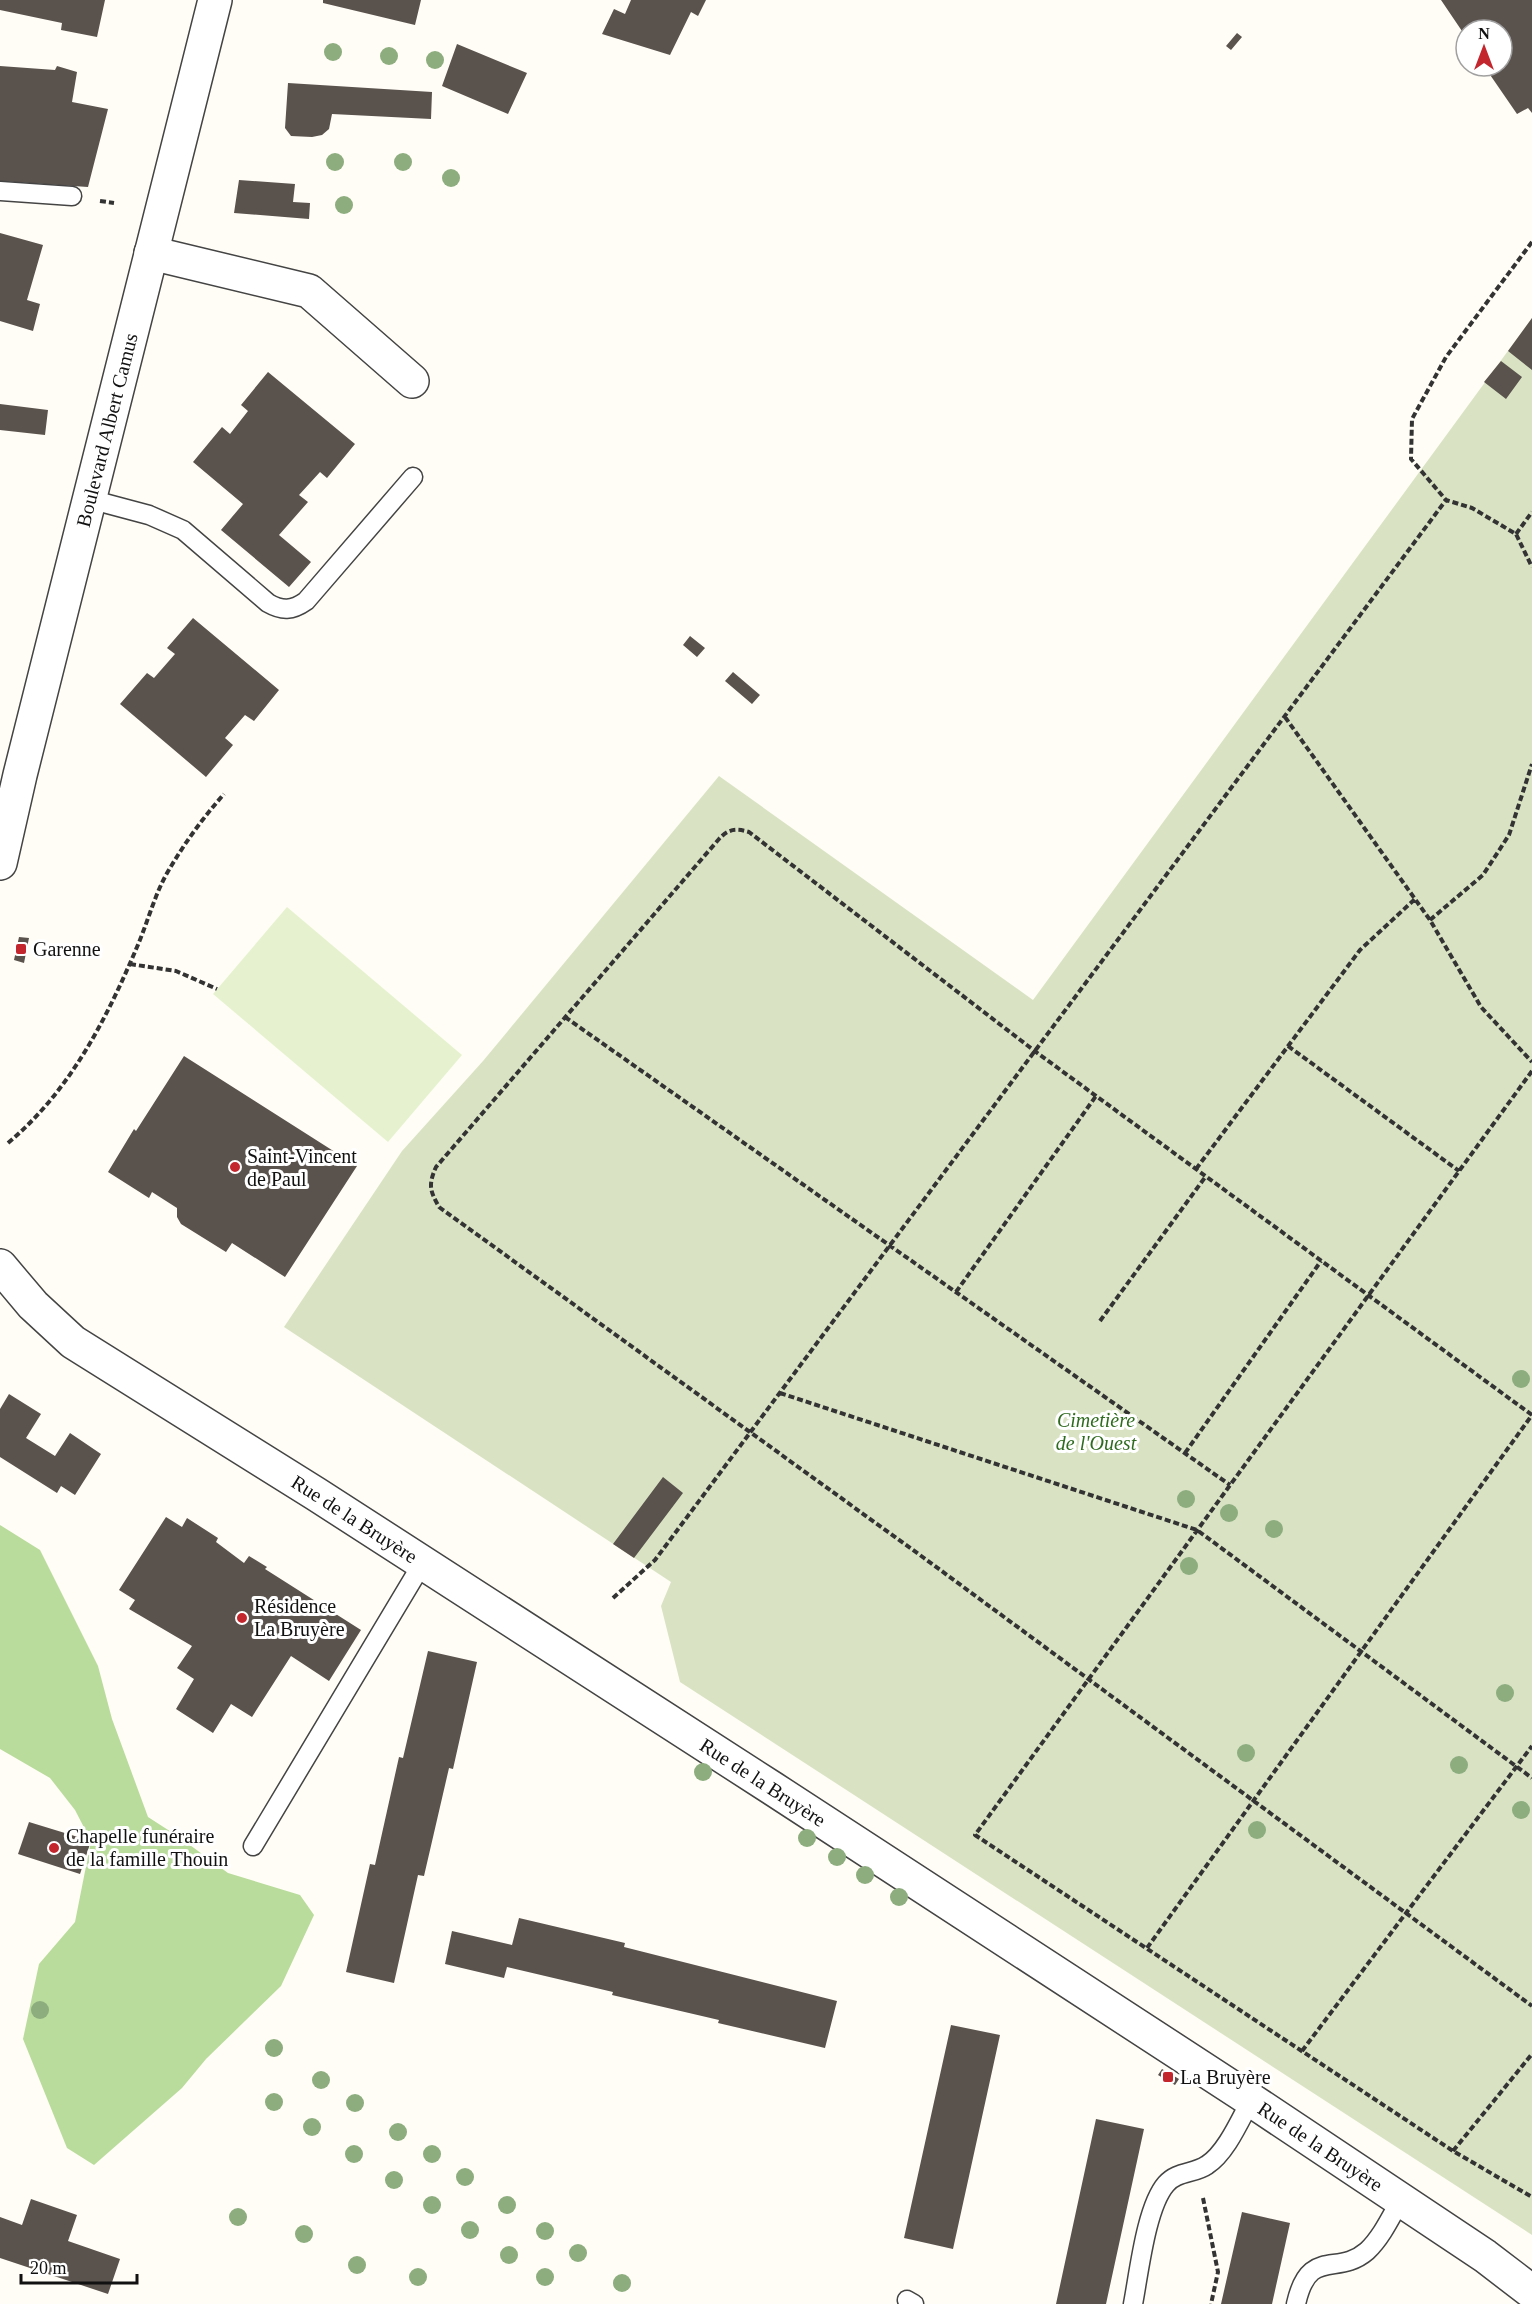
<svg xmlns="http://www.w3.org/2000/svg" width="1532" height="2304" font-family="'Times New Roman',serif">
  <rect width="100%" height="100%" fill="#fffdf5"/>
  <path fill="#b9dc9c" d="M0,1525L40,1550L98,1666L112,1719L148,1817L179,1837L228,1873L300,1895L314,1915L281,1986L206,2059L182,2088L94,2165L67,2148L23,2039L39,1964L75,1922L91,1841L75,1810L50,1778L0,1749Z"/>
  <path fill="#d9e3c4" d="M1532,318V2235L680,1682L661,1606L671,1582L284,1327L402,1151L483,1061L719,776L1033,1000Z"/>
  <path fill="#e6f2cf" d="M287,907L462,1055L388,1142L213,994Z"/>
  <path fill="#5a524d" d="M0,0H105L97,37L61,30L62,23L0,10Z
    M323,0H421L415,25L323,3Z
    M631,0H706L698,16L691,12L670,55L602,34L614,9L625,14Z
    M1441,0H1532V113L1528,108L1517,114L1484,66H1502V30H1466V37Z
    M1237,33L1242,37L1231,50L1226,46Z
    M457,44L527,73L508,114L442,86Z
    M0,66L55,70L57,66L77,72L72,102L108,109L88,187L0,181Z
    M288,83L432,92L431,119L332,114L329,129L322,135L312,137L291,136L285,128Z
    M239,180L295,184L293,202L310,203L309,219L234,213Z
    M0,233L43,245L27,300L40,304L33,331L0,321Z
    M1532,318V370L1508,351Z
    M1501,361L1522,377L1506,399L1484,382Z
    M268,372L355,444L327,478L320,472L299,495L308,502L279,535L311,562L289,587L221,530L243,504L193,462L222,427L230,434L248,411L241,405Z
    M0,404L48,410L45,435L0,430Z
    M193,618L279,690L254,721L245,715L225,738L233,745L206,777L120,704L147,673L154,678L175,654L167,648Z
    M690,636L705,648L697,657L683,645Z
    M733,672L760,695L752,704L725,681Z
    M19,937L29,938L24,963L14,960Z
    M184,1056L357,1166L285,1277L232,1243L226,1252L181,1224L177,1217V1208L152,1192L149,1198L108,1172L134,1129L136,1131Z
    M9,1394L41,1414L26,1438L55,1456L70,1433L101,1454L75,1495L61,1486L57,1493L0,1457V1409Z
    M663,1477L683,1493L634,1558L613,1544Z
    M166,1517L182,1527L187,1518L218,1538L216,1542L244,1563L249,1556L267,1567L265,1569L361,1630L329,1681L291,1656L252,1717L231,1704L213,1733L176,1709L194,1679L177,1668L192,1646L129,1609L135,1600L119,1590Z
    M428,1651L477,1662L453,1769L449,1768L424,1876L418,1875L394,1983L346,1972L370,1864L375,1865L399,1757L403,1758Z
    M29,1822L91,1841L80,1874L18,1854Z
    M519,1918L625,1943L624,1947L837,2001L825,2048L718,2023L719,2020L612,1995L613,1992L507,1967L504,1978L445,1964L452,1931L512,1945Z
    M951,2025L1000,2035L953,2249L904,2238Z
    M1162,2069L1179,2079L1175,2085L1158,2075Z
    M1096,2119L1144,2129L1106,2304H1056Z
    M31,2199L77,2215L68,2241L120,2259L108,2294L0,2258V2217L22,2225Z
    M1242,2212L1290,2223L1272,2304H1221Z"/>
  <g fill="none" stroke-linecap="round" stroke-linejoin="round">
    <defs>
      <path id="service" d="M0,191L72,196
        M89,499L149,515L183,530L268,603C282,611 292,611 306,601L413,477
        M253,1846L422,1564
        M907,2300L914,2304
        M1133,2304C1139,2273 1146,2207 1166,2184C1177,2171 1194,2174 1207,2165C1226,2153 1240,2120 1251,2100
        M1296,2304C1309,2246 1337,2277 1367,2251C1381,2238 1391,2217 1400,2201"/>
      <g id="minor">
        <path d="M151,253L309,291L412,381"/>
        <path id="s1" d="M0,863L20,775L215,0"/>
        <path id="s2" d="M0,1266L33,1305L73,1342L316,1494L772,1788L1251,2100L1485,2256L1532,2292"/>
      </g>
    </defs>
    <use href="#service" stroke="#444" stroke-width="21"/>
    <use href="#minor" stroke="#444" stroke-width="36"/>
    <path stroke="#333" stroke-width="4" stroke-dasharray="6 3" stroke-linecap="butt" d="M100,201L114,203
      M1532,242L1446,357L1412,419L1411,459L1446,500L1472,508L1516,534L1532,567
      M1516,534L1532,512
      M1285,717L1430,920L1481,1007L1532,1062
      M1430,920L1483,875L1509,835L1532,764
      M130,964L176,971L217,989
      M565,1017L1230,1485
      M1288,1046L1459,1171
      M1532,1071L975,1835L1453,2151L1532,2197
      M8,1143C70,1091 106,1020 137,947C147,924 154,897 166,875C183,845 202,819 224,794
      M1196,1169L1360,950L1415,899
      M956,1292L1096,1096
      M1100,1321L1206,1176
      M780,1393L1197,1530L1532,1778
      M1532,1415L1036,1052L749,832C736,828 728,829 719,839L436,1167C428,1185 430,1191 439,1207L924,1558L1532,2006
      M1185,1453L1321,1261
      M613,1598L655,1560L1446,500
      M1147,1948L1532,1415
      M1302,2051L1532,1746
      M1453,2151L1532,2054
      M1203,2198L1218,2272L1211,2304"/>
    <use href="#service" stroke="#fff" stroke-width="18"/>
    <use href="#minor" stroke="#fff" stroke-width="33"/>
  </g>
  <g fill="#8dad7f">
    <circle cx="333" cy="52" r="9"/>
    <circle cx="389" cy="56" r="9"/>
    <circle cx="435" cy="60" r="9"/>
    <circle cx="335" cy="162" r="9"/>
    <circle cx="403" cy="162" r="9"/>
    <circle cx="451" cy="178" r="9"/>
    <circle cx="344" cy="205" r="9"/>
    <circle cx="1521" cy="1379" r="9"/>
    <circle cx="1186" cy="1499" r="9"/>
    <circle cx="1229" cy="1513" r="9"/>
    <circle cx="1274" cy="1529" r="9"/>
    <circle cx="1189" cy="1566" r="9"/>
    <circle cx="1505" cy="1693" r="9"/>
    <circle cx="1246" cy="1753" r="9"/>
    <circle cx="1459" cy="1765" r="9"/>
    <circle cx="703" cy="1772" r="9"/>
    <circle cx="1521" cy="1810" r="9"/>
    <circle cx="1257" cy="1830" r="9"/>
    <circle cx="807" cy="1838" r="9"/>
    <circle cx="837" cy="1857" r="9"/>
    <circle cx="865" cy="1875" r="9"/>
    <circle cx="899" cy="1897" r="9"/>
    <circle cx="40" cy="2010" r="9"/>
    <circle cx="274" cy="2048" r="9"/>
    <circle cx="321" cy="2080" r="9"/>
    <circle cx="274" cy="2102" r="9"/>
    <circle cx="355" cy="2103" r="9"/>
    <circle cx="312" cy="2127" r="9"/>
    <circle cx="398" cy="2132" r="9"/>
    <circle cx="354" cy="2154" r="9"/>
    <circle cx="432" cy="2154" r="9"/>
    <circle cx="465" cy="2177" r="9"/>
    <circle cx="394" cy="2180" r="9"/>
    <circle cx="432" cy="2205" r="9"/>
    <circle cx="507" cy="2205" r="9"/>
    <circle cx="238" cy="2217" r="9"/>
    <circle cx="470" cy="2230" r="9"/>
    <circle cx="545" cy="2231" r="9"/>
    <circle cx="304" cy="2234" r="9"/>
    <circle cx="578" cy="2253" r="9"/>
    <circle cx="509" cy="2255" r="9"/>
    <circle cx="357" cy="2265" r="9"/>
    <circle cx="418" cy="2277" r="9"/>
    <circle cx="545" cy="2277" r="9"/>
    <circle cx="622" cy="2283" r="9"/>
  </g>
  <g fill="#c4262e" stroke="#fff" stroke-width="2">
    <rect x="15" y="943" width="12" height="12" rx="3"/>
    <circle cx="235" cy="1167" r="6"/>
    <circle cx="242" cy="1618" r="6"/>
    <circle cx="54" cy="1848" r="6"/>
    <rect x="1162" y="2071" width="12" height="12" rx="3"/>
  </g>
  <g text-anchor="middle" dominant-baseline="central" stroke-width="6" stroke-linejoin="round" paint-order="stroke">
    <g font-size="20" fill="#111" stroke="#fff">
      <text stroke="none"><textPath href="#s1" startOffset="446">Boulevard Albert Camus</textPath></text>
      <text stroke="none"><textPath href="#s2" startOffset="438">Rue de la Bruyère</textPath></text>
      <text stroke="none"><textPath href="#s2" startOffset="924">Rue de la Bruyère</textPath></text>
      <text stroke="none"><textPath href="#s2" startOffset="1590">Rue de la Bruyère</textPath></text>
    </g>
    <g font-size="20" fill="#111" stroke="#fff" text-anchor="start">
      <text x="33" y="949">Garenne</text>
      <text x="247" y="1156">Saint-Vincent<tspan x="247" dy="23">de Paul</tspan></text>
      <text x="254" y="1606">Résidence<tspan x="254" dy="23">La Bruyère</tspan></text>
      <text x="66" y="1836">Chapelle funéraire<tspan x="66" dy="23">de la famille Thouin</tspan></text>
      <text x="1180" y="2077">La Bruyère</text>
    </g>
    <g font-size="20" font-style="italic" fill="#2f6b1f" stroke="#fff">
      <text x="1096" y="1420">Cimetière<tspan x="1096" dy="23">de l'Ouest</tspan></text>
    </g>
  </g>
  <g transform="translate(1484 48)"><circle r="28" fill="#ffffff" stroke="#a0a0a0" stroke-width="1.5"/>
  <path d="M0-4.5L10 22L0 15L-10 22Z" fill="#c4262e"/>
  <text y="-9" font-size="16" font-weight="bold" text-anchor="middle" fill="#111111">N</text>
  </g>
  <path d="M21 2274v9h116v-9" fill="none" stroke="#111111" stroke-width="3"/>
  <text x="30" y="2274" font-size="18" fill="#111111" stroke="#ffffff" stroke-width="4.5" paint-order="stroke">20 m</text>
</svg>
